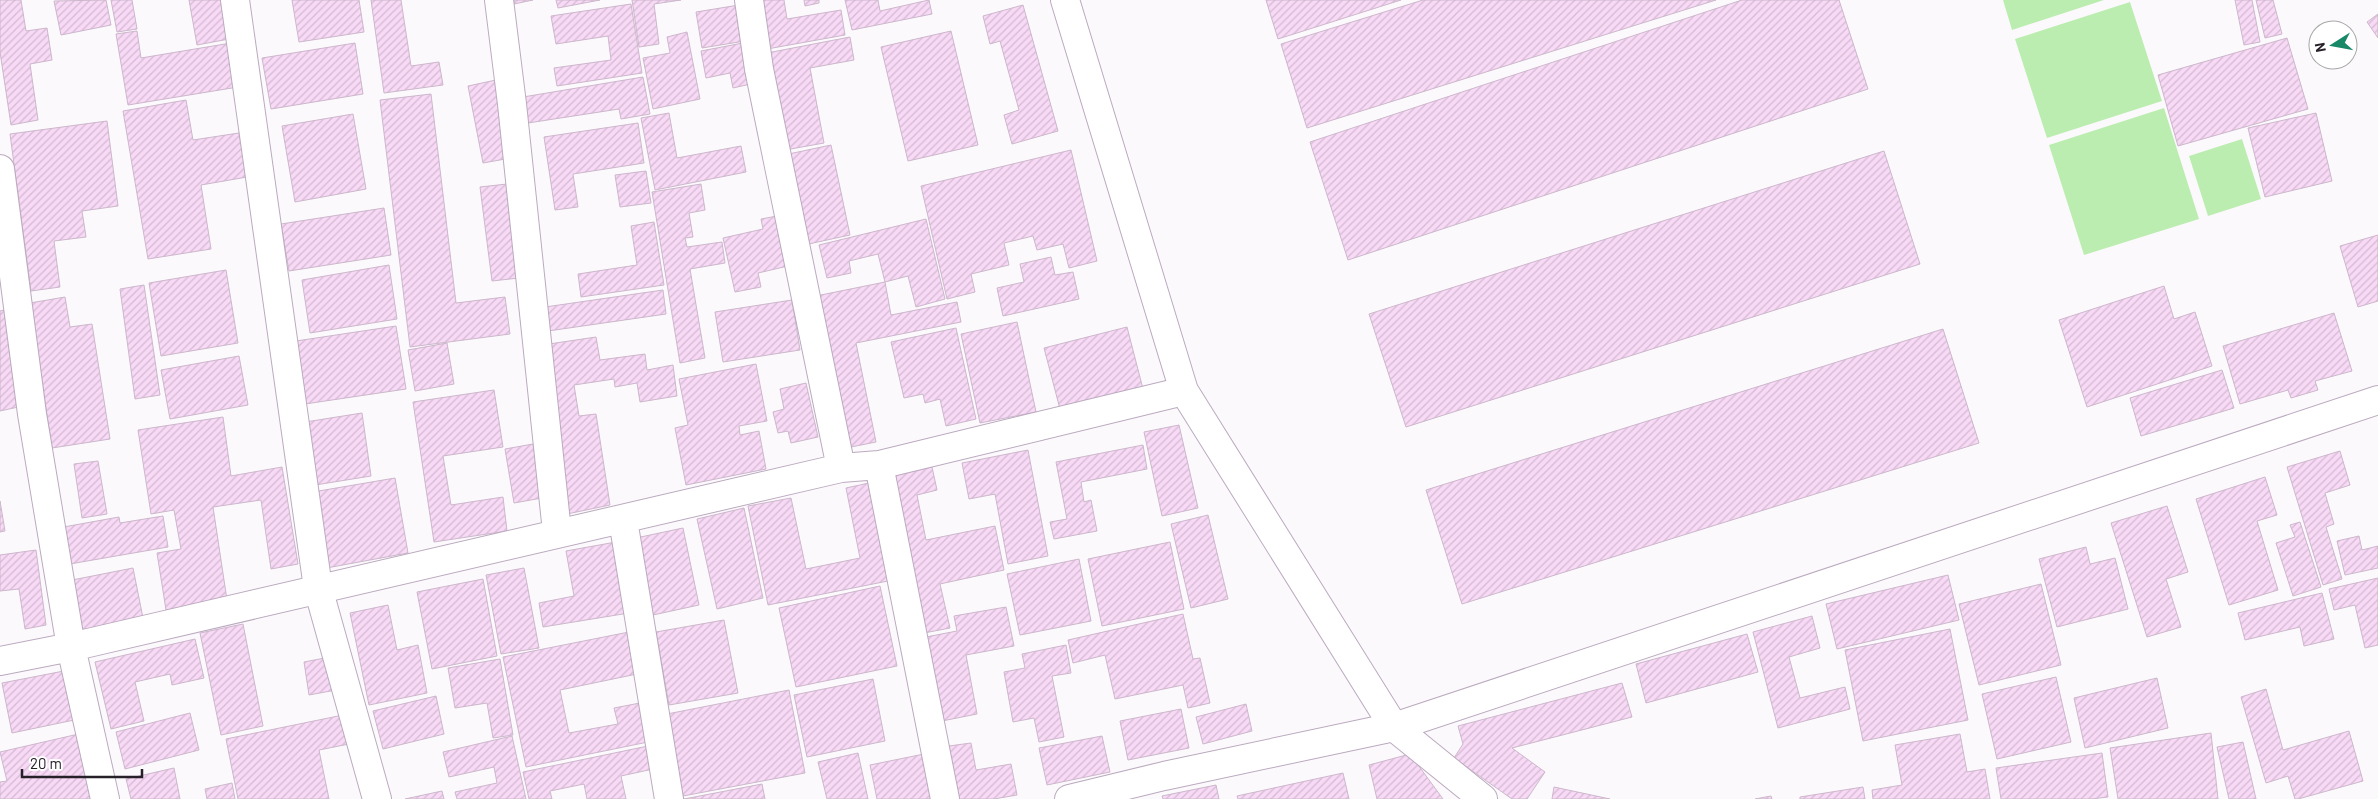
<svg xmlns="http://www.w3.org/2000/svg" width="2378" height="799" font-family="Barlow,sans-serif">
  <defs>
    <pattern id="building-hatch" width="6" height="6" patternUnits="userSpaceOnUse" patternTransform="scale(1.25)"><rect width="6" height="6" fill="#f8d9f6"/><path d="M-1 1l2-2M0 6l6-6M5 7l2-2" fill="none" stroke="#d4bad3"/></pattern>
  </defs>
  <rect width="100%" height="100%" fill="#fcf9fd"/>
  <path fill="#bcedb0" d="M2003,0H2104L2012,30Z
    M2130,2L2162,101L2047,138L2015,39Z
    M2164,108L2199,219L2084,255L2049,145Z
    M2242,139L2261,199L2208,216L2189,156Z"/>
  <path fill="url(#building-hatch)" stroke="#ccb7cb" d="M0,0H21L26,31L47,28L52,60L30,64L38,120L11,125L0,52Z
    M106,0L111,25L61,35L54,1Z
    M111,0H132L137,29L117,32Z
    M189,0H223L229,39L197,45Z
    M292,0H359L364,32L299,42Z
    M371,0H401L411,66L439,62L443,85L384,93Z
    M514,0H533L514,4Z
    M556,0H600L558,8Z
    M632,0H681L654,4L659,44L639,47Z
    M758,0H784L787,19L841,10L845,35L767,49Z
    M804,0H819V3L805,6Z
    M845,0H878L880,11L929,0L932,14L852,30Z
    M1266,0H1401L1278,39Z
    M1423,0H1716L1307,128L1281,44Z
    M1742,0H1839L1868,89L1348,260L1310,142Z
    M2235,0H2252L2260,42L2244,45Z
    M2256,0H2273L2282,34L2265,38Z
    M631,4L642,73L557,86L554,68L611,60L608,36L556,44L551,16Z
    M739,5L745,41L702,48L696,12Z
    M1023,5L1058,131L1012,144L1004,115L1019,110L1000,41L990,44L983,16Z
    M2378,14V38L2367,22Z
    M137,31L141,58L231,43L238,87L128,105L116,34Z
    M951,31L978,145L908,161L881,47Z
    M687,32L700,99L653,109L643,58L670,53L667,37Z
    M850,37L854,60L810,68L824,143L785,150L767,53Z
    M2287,38L2308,109L2178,146L2158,75Z
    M748,42L755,83L733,88L730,73L706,78L701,51Z
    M355,43L363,94L271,109L262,58Z
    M643,77L650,114L621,119L619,109L528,123L523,97Z
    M496,80L511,158L483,163L468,86Z
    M431,94L456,303L505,297L510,334L410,347L380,100Z
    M186,100L193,140L239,133L247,177L201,185L211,249L148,259L123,111Z
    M669,113L677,158L741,146L746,172L655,190L641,118Z
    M2316,113L2332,181L2265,197L2248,128Z
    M353,114L366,189L295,202L282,126Z
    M107,121L118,206L82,211L86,237L54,241L60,287L31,291L10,134Z
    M638,123L644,163L573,174L578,207L555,210L544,137Z
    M831,145L850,235L804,245L784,155Z
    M1071,150L1097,261L1069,268L1063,244L1037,250L1033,236L1004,243L1009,265L971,274L975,292L947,299L921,186Z
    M1884,151L1920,264L1406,427L1369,314Z
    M646,171L651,203L620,207L615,175Z
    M507,184L519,278L492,281L480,187Z
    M701,184L705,210L689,213L693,237L685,238L687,247L722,242L725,263L690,269L705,358L680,363L652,192Z
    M384,208L391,255L289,271L281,224Z
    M777,216L788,266L758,273L761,287L735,292L723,238L763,229L761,219Z
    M926,219L945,299L916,307L908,276L885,282L878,254L849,261L851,273L827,278L819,245Z
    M654,222L664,285L581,297L578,274L637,265L631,226Z
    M2378,235V301L2358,307L2340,246Z
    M1051,257L1055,275L1073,272L1079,299L1003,316L997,288L1024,282L1020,264Z
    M389,265L397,319L310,333L302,280Z
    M226,270L238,343L161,356L149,283Z
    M885,282L891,315L957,302L961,322L856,343L876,442L846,448L816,296Z
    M144,285L160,395L135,399L120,289Z
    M2164,286L2174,319L2195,312L2212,366L2087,407L2059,320Z
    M663,290L666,314L548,331L545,307Z
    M65,297L70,327L92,324L110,439L52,448L30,303Z
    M792,300L800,350L723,362L715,312Z
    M4,310L23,406L0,411V311Z
    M2334,313L2352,371L2315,381L2318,390L2291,398L2288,390L2240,404L2223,346Z
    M1017,322L1036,412L980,423L961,334Z
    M396,326L406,389L305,404L296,341Z
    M1127,327L1143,389L1060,409L1044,348Z
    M956,328L976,419L946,426L940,399L925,403L923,394L904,398L891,342Z
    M1943,329L1979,443L1462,604L1426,490Z
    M596,337L600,360L645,354L647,370L673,365L677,396L640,402L637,383L615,387L614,379L574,385L579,416L596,414L610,505L567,514L549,344Z
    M447,343L454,384L415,391L408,350Z
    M239,356L248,405L170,419L161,370Z
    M756,364L767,421L739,426L740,435L759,431L766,469L686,485L675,428L688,425L679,379Z
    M2222,370L2234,408L2141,436L2130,398Z
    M806,383L818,437L791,443L788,431L778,433L773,412L784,409L780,389Z
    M494,390L503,447L443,456L451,505L503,497L507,531L434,542L413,402Z
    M362,413L371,476L309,486L299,423Z
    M223,417L231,476L282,467L298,564L271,569L261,500L213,507L227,600L166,610L157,553L181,549L174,510L151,514L138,430Z
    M1179,425L1198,508L1162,516L1144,432Z
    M533,444L542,498L514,503L505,449Z
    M1143,445L1147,469L1081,482L1084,502L1091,500L1097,531L1054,539L1050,522L1067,519L1056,462Z
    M1028,450L1048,556L1008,564L995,494L969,499L962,463Z
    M2340,451L2350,485L2325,493L2334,524L2326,527L2342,579L2323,585L2287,467Z
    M98,461L107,514L82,518L74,464Z
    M932,467L937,490L917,495L926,540L995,526L1004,570L940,584L950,628L924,633L891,475Z
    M2265,477L2277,515L2257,521L2278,590L2229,605L2196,499Z
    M395,478L408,553L321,569L307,493Z
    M869,483L888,581L768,605L748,506L791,498L806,569L860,558L846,488Z
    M0,501L5,531L0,532Z
    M2167,506L2188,572L2166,579L2181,627L2147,637L2111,523Z
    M744,508L763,598L717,609L697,519Z
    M1208,515L1228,599L1191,608L1171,524Z
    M163,516L168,547L64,565L58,528L119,517L120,523Z
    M2300,522L2321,587L2293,596L2276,543L2295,537L2290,525Z
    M683,528L699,605L653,615L636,538Z
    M2359,536L2362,550L2378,546V568L2345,575L2337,541Z
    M616,542L629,613L543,627L539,603L574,596L566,551Z
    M1170,542L1184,609L1102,626L1088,559Z
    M2086,547L2090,564L2115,558L2128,609L2057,627L2039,559Z
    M36,550L46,625L25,629L19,589L0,591V555Z
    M1079,559L1091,621L1020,635L1007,574Z
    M133,568L143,618L72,632L62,582Z
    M524,568L539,648L501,654L486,575Z
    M1948,575L1959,620L1837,649L1826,604Z
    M2378,578V645L2365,648L2355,605L2334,610L2329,589Z
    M483,579L497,656L432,669L417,592Z
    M2041,584L2061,665L1979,685L1959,604Z
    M880,586L897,666L796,687L779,608Z
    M2322,593L2334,639L2304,646L2300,627L2245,640L2238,613Z
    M388,605L397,650L418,645L427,693L369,705L350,613Z
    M1006,607L1014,646L966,655L977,714L942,721L926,637L957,631L954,616Z
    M1183,614L1193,659L1200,658L1210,703L1188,708L1183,685L1115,699L1105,655L1073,663L1068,640Z
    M1812,616L1820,648L1789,657L1800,698L1845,687L1850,709L1778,728L1753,632Z
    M724,620L738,693L669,705L656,632Z
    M243,624L263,726L221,735L200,633Z
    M1950,629L1968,720L1863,741L1845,650Z
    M629,632L637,674L560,690L569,733L618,724L614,708L640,703L648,742L526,767L503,657Z
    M1747,634L1758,672L1646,703L1636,664Z
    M195,639L204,678L172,685L170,674L135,682L144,721L111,729L95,662Z
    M1066,645L1071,673L1052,676L1064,737L1039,742L1034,718L1013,722L1004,672L1025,668L1022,654Z
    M330,657L336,690L309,695L304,662Z
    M500,659L513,735L493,738L487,703L455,708L448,668Z
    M69,670L79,719L12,733L2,683Z
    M2056,677L2071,742L1997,759L1982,694Z
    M2157,678L2168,728L2085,748L2074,698Z
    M873,679L885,741L807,757L794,695Z
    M1622,683L1632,717L1512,748L1545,772L1527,799H1512L1454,758L1463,744L1458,726Z
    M2266,689L2283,750L2349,731L2363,781L2298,799H2295L2288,776L2266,783L2241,697Z
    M789,690L805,773L683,796L667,714Z
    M436,696L444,734L383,749L373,711Z
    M1246,704L1252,731L1203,744L1196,717Z
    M1181,709L1189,748L1128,760L1120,721Z
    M190,713L199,750L125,769L116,732Z
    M343,715L349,744L319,750L329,799H238L226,739Z
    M83,733L98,799H0V782L7,781L0,752Z
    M2211,733L2218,799H2118L2110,748Z
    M1960,734L1967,772L1985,769L1990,799H1873L1872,790L1902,785L1895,745Z
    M512,736L526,799H457L455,792L497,783L494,767L449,777L443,752Z
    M1102,736L1110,772L1047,785L1039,748Z
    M2243,742L2256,799H2229L2217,747Z
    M971,743L976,770L1011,764L1017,795L994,799H958L949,746Z
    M648,746L653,769L621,776L626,799H587L584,784L550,791L552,799H529L523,772Z
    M858,753L868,799H827L818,762Z
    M2102,753L2108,797L2091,799H2001L1996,768Z
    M924,754L933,799H877L870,765Z
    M1410,754L1443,799H1377L1369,765Z
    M174,768L180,799H131L126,779Z
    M1343,773L1349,799H1238L1237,796Z
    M232,783L235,799H207L205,789Z
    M762,784L765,799H684Z
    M1216,785L1219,799H1163L1162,796Z
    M1554,787L1610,799H1552Z
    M1863,787L1865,799H1800V797Z
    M442,791L444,799H405Z
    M1771,796L1772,799H1755Z"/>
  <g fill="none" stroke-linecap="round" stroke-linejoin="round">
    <defs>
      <path id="street" d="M235,0L318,588L377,799
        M499,0L512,104L557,532
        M749,0L759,69L841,468
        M1065,0L1184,391L1394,727L1483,799
        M0,169L32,414L71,647L105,799
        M879,465L945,799
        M623,520L669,799
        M0,661L71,647L841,468L879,465L1184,391
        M1069,799L1164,776L1394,727L2378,400"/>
    </defs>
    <use href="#street" stroke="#bbaabf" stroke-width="30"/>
    <use href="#street" stroke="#fff" stroke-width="28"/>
  </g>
  <g transform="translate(2333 45) rotate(259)"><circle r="24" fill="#ffffff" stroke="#a8a6a9"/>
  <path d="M0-4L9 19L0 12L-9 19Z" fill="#178868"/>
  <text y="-8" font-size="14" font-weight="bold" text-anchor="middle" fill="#262028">N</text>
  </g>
  <path d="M22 769v8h120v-8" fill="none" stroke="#262028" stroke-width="2.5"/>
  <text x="30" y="769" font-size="15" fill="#262028" stroke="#ffffff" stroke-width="4" paint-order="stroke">20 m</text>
</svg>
